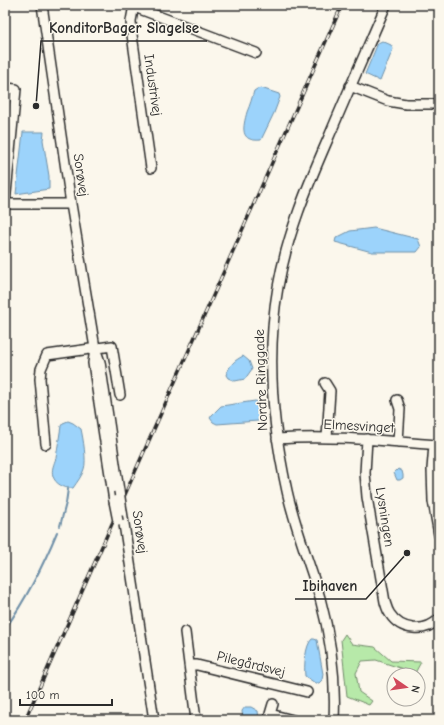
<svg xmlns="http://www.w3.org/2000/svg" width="444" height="725" font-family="'Comic Neue',sans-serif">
  <rect width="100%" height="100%" fill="#fbf7ec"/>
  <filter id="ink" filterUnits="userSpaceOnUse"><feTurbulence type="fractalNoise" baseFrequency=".025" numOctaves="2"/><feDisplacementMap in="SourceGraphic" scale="8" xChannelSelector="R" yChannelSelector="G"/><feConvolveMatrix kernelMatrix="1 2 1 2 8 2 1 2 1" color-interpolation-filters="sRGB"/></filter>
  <g filter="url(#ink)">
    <path fill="#b7e9a9" stroke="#718a6a" d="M345,634L352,644L375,647L391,661L421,662L415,673L376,660L362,661L356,673L359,692L372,701L369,705L347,696L341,640Z"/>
    <path fill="#9cd3fb" stroke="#6f90a8" d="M382,41L391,45L393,49L380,81L365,74L378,43Z
      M261,88L279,94L280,97L274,113L261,140C239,142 243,127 247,112C250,105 252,98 254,91L257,89Z
      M23,132H44L43,140L49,176V189L16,194Z
      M374,228L418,239L421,247L417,252H372L335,242L336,238L350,231Z
      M243,356L249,361L252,369L245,379L235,381L228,378L226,375C230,364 234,361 243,356Z
      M255,401L259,402V418L258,421L217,424L213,422L210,418L212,415L221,406Z
      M68,421L73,423L81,429C83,438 87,461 84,469C82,476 77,482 73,488C65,489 55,484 53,476C51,470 54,464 56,458C58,447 59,437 61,426L63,423Z
      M398,469L402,471L403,475V478L400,480H397L394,473Z
      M312,639H314L317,640L323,674L322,680L319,683H315L305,676C304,667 305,645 312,639Z
      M245,707H251L258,711L259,720H243L242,711Z"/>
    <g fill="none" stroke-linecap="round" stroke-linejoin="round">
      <path stroke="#6f90a8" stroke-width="2" d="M60,526L66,503L68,489
        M5,629C26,599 43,566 57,532"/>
      <defs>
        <path id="minor" d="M42,5L71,204L95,348L100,362L119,491
          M129,5L256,53
          M134,5L131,21L132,35L151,168
          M350,86L388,101L406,104H439
          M5,88L16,89L5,204H71
          M95,349L93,363L114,501
          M325,383L330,391L327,438
          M397,400L400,409L398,442
          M277,439C331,435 385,441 439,445
          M367,439L365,473L367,497L385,602C386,605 387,610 390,614C401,631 425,633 439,619
          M46,444L40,379L41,369L47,355L112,346L120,395
          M434,445L432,469L433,501L439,535
          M122,511L154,720
          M185,632L196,720
          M189,665H197L307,692
          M270,714L273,704
          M269,720L270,714L293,720
          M334,720C336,679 331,638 320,598C309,562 295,527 287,491C272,424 266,355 278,287C287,235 307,187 328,139C347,94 367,49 386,5"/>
      </defs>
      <use href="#minor" stroke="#2b2b2b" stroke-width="12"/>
      <use href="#minor" stroke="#fbf7ec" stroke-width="9"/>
      <defs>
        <path id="rail" d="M25,720L342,5"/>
      </defs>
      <use href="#rail" stroke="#2b2b2b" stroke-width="3.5"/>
      <use href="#rail" stroke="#fbf7ec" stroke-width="2" stroke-dasharray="6" stroke-linecap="butt"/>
      <defs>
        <path id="minor-bridge" d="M119,491L122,511
          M114,501L118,521"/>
      </defs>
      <use href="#minor-bridge" stroke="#2b2b2b" stroke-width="12" stroke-linecap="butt"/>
      <use href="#minor-bridge" stroke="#fbf7ec" stroke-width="9"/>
    </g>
  </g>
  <g text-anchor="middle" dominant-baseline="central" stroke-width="3" stroke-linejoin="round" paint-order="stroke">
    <g font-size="14" fill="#2b2b2b" stroke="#fbf7ec">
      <text transform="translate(153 85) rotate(82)">Industrivej</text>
      <text transform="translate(81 175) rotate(82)">Sorøvej</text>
      <text transform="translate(261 380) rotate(-92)">Nordre Ringgade</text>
      <text transform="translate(359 426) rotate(3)">Elmesvinget</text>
      <text transform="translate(385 517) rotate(81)">Lysningen</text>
      <text transform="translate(140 532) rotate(82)">Sorøvej</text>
      <text transform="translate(251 664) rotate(14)">Pilegårdsvej</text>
    </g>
  </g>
  <path fill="none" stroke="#2b2b2b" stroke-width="1.5" d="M36 106L41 41H207M407 553L366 599H295"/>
  <g fill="#2b2b2b" stroke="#fbf7ec" stroke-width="1.5">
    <circle cx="36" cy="106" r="4"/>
    <circle cx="407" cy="553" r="4"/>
  </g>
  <g font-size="15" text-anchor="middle" font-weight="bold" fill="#2b2b2b" stroke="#fbf7ec" stroke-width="3" stroke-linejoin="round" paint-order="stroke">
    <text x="124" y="33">KonditorBager Slagelse</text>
    <text x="330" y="591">Ibihaven</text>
  </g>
  <rect width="444" height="725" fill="none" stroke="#fbf7ec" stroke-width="20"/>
  <rect x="10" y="10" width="424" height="705" fill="none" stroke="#2b2b2b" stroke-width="1.5" filter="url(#ink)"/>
  <g transform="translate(406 687) rotate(103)"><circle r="19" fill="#fbf7ec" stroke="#a8a59f"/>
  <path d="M0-3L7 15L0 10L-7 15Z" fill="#d1495b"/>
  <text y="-6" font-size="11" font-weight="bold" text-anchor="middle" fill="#2b2b2b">N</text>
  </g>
  <path d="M20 699v6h92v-6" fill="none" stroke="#2b2b2b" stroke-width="2"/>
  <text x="26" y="699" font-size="12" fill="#2b2b2b" stroke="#fbf7ec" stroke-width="3" paint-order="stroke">100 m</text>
</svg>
